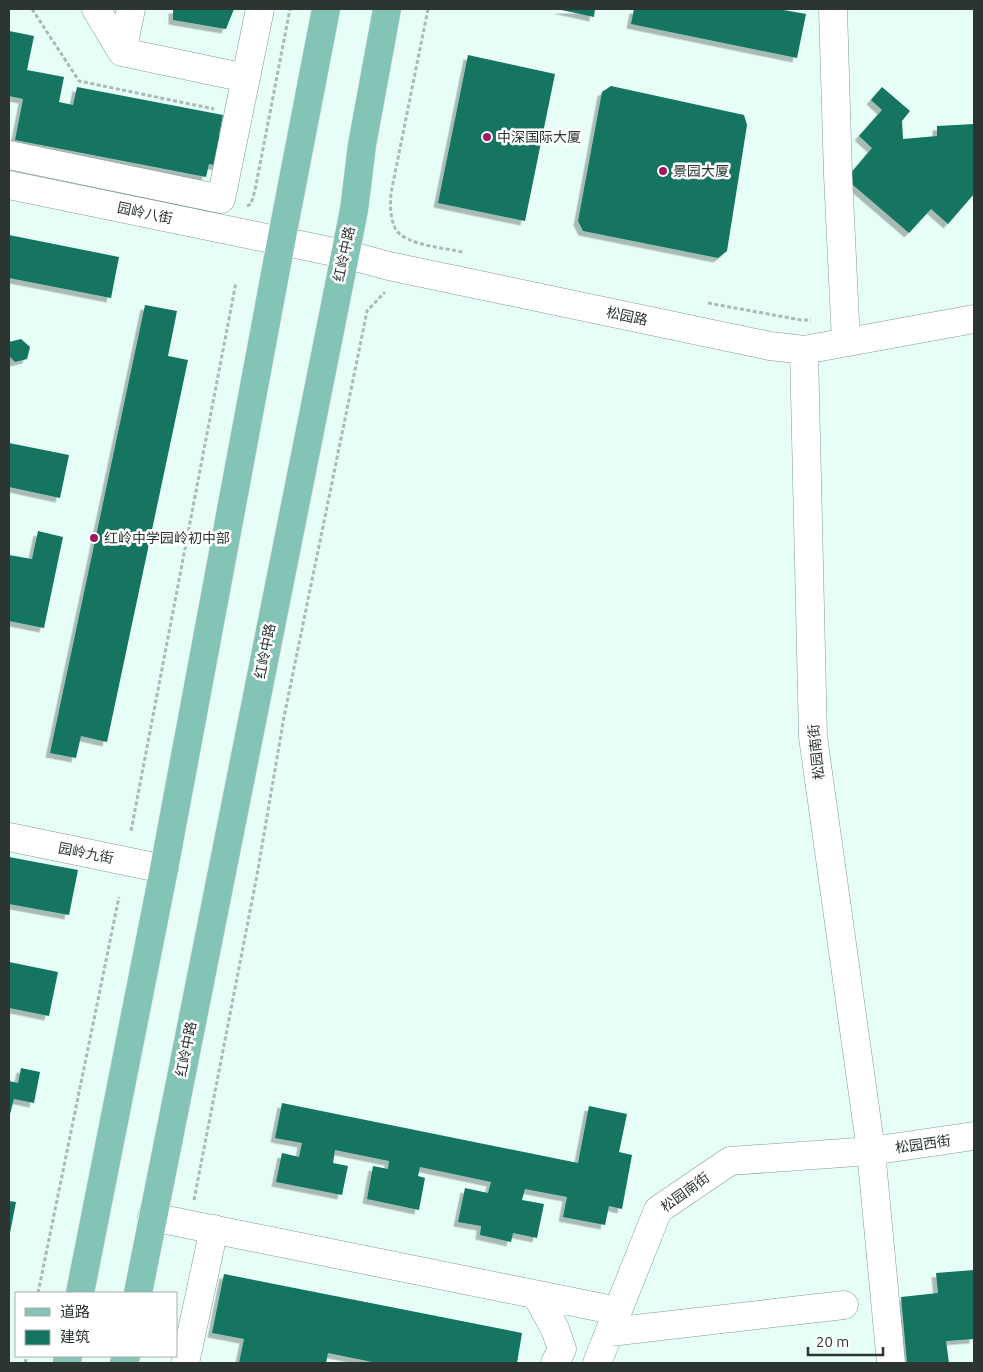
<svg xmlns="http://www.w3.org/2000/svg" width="983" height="1372" font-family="Ubuntu,'Noto Sans SC',sans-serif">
  <defs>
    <filter id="shadow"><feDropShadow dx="-4.5" dy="4.5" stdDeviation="0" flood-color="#0004"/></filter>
  </defs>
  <rect width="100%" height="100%" fill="#e6fef7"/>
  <path fill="#127461" filter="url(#shadow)" d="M173,9H234L226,29L173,20Z
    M557,9H595L594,17Z
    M634,9H778L806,14L797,58L631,24Z
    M9,31L34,36L27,70L64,77L59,102L73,105L77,87L223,115L219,136L230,138L224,167L209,164L206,177L15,140L23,99L9,96Z
    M468,55L555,74L525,221L438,203Z
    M611,86L744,115L747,125L727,251L718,258L583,231L578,221L602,92Z
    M882,87L910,111L902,121L903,139L937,136V126L974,124V194L948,224L931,209L909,233L846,179L872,148L859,136L882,110L871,100Z
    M9,235L119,257L111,298L9,278Z
    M145,305L177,311L168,356L188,360L107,742L81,736L76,758L50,753Z
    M21,339L30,347L27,359L15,362L9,356V342Z
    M9,443L69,455L60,498L9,487Z
    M38,531L63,537L44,628L9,621V555L32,559Z
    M9,857L78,870L69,915L9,904Z
    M9,962L58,972L49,1016L9,1008Z
    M21,1068L40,1072L34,1103L14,1099L9,1118V1081L18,1083Z
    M282,1103L578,1163L589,1106L627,1114L619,1152L632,1155L622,1209L609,1206L605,1225L563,1217L567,1197L525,1189L522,1200L544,1204L537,1238L513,1233L511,1242L480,1235L481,1226L458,1222L465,1188L488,1193L491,1182L420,1167L418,1176L425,1178L419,1210L367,1199L373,1166L388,1169L389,1161L335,1150L333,1163L348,1166L342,1195L276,1182L282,1153L299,1157L302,1143L275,1138Z
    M9,1201L16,1202L10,1233H9Z
    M974,1270V1339L946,1341L949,1363H907L901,1297L938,1293L936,1273Z
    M224,1274L522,1333L517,1363H377L328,1353L326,1363H239L244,1339L212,1333Z"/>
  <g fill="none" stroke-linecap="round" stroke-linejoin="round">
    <defs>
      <path id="minor" d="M96,9L122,52L246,78
        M833,9L838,175L846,342
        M122,52L131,9
        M9,155L221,199L260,9
        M9,185L344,254L389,266L770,346L804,350L974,319
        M804,350L813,737L871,1151L891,1363
        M9,837L164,869
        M152,1217L618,1311
        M537,1296L555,1329L562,1349L555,1363
        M610,1332L844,1305
        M185,1363L214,1229
        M597,1363L658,1210L730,1161L871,1151L974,1136"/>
      <path id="major" d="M80,1293L164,869L281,242L326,9
        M138,1293L354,210L362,145L387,9
        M67,1363L68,1356
        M124,1363L126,1356"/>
    </defs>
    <use href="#minor" stroke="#839993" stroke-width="29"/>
    <use href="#major" stroke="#dddfde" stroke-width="29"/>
    <path stroke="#a8bbb6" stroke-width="3" stroke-dasharray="4 2.5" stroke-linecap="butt" d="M32,9L79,81L214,109
      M428,9L391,193C390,204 390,217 395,228C403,245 445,248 463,252
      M247,206L251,204L255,190L290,9
      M708,303L801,320H811
      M131,831L236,282
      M194,1200L257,875L284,717L362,336L367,311L384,293L385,294
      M38,1293L119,897
      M25,1363L27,1356"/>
    <use href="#minor" stroke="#fff" stroke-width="28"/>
    <use href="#major" stroke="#83c4b6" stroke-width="28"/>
  </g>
  <g fill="#a21761" stroke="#fff" stroke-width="2">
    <circle cx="487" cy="137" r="5"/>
    <circle cx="663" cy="171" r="5"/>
    <circle cx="94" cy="538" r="5"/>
  </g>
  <g text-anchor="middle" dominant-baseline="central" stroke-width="5" stroke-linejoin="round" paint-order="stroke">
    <g font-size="14" fill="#2c3532" stroke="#fff" text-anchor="start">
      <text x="497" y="137">中深国际大厦</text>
      <text x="673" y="171">景园大厦</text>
      <text x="104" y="538">红岭中学园岭初中部</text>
    </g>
    <g font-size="14" fill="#2c3532" stroke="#fff">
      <text transform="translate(145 213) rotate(12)">园岭八街</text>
      <text transform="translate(344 254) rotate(-78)">红岭中路</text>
      <text transform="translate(627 316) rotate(12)">松园路</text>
      <text transform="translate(265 651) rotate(-79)">红岭中路</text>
      <text transform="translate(816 752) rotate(-96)">松园南街</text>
      <text transform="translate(86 853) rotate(11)">园岭九街</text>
      <text transform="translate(186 1049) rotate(-79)">红岭中路</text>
      <text transform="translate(923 1144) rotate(-8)">松园西街</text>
      <text transform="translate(685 1192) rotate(-36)">松园南街</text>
    </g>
  </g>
  <rect width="983" height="1372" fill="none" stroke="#2c3532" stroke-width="20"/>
  <rect x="15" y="1292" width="162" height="65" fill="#ffffff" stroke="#abaead"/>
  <rect x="25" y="1308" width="25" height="8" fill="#83c4b6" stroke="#abaead"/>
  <text x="60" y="1317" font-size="15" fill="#2c3532">道路</text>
  <rect x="25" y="1330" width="25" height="15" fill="#127461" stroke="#abaead"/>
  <text x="60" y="1342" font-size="15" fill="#2c3532">建筑</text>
  <path d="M808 1347v8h75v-8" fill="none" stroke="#2c3532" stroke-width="2.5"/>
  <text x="816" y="1347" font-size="15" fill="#2c3532" stroke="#ffffff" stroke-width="4" paint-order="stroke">20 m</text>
</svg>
